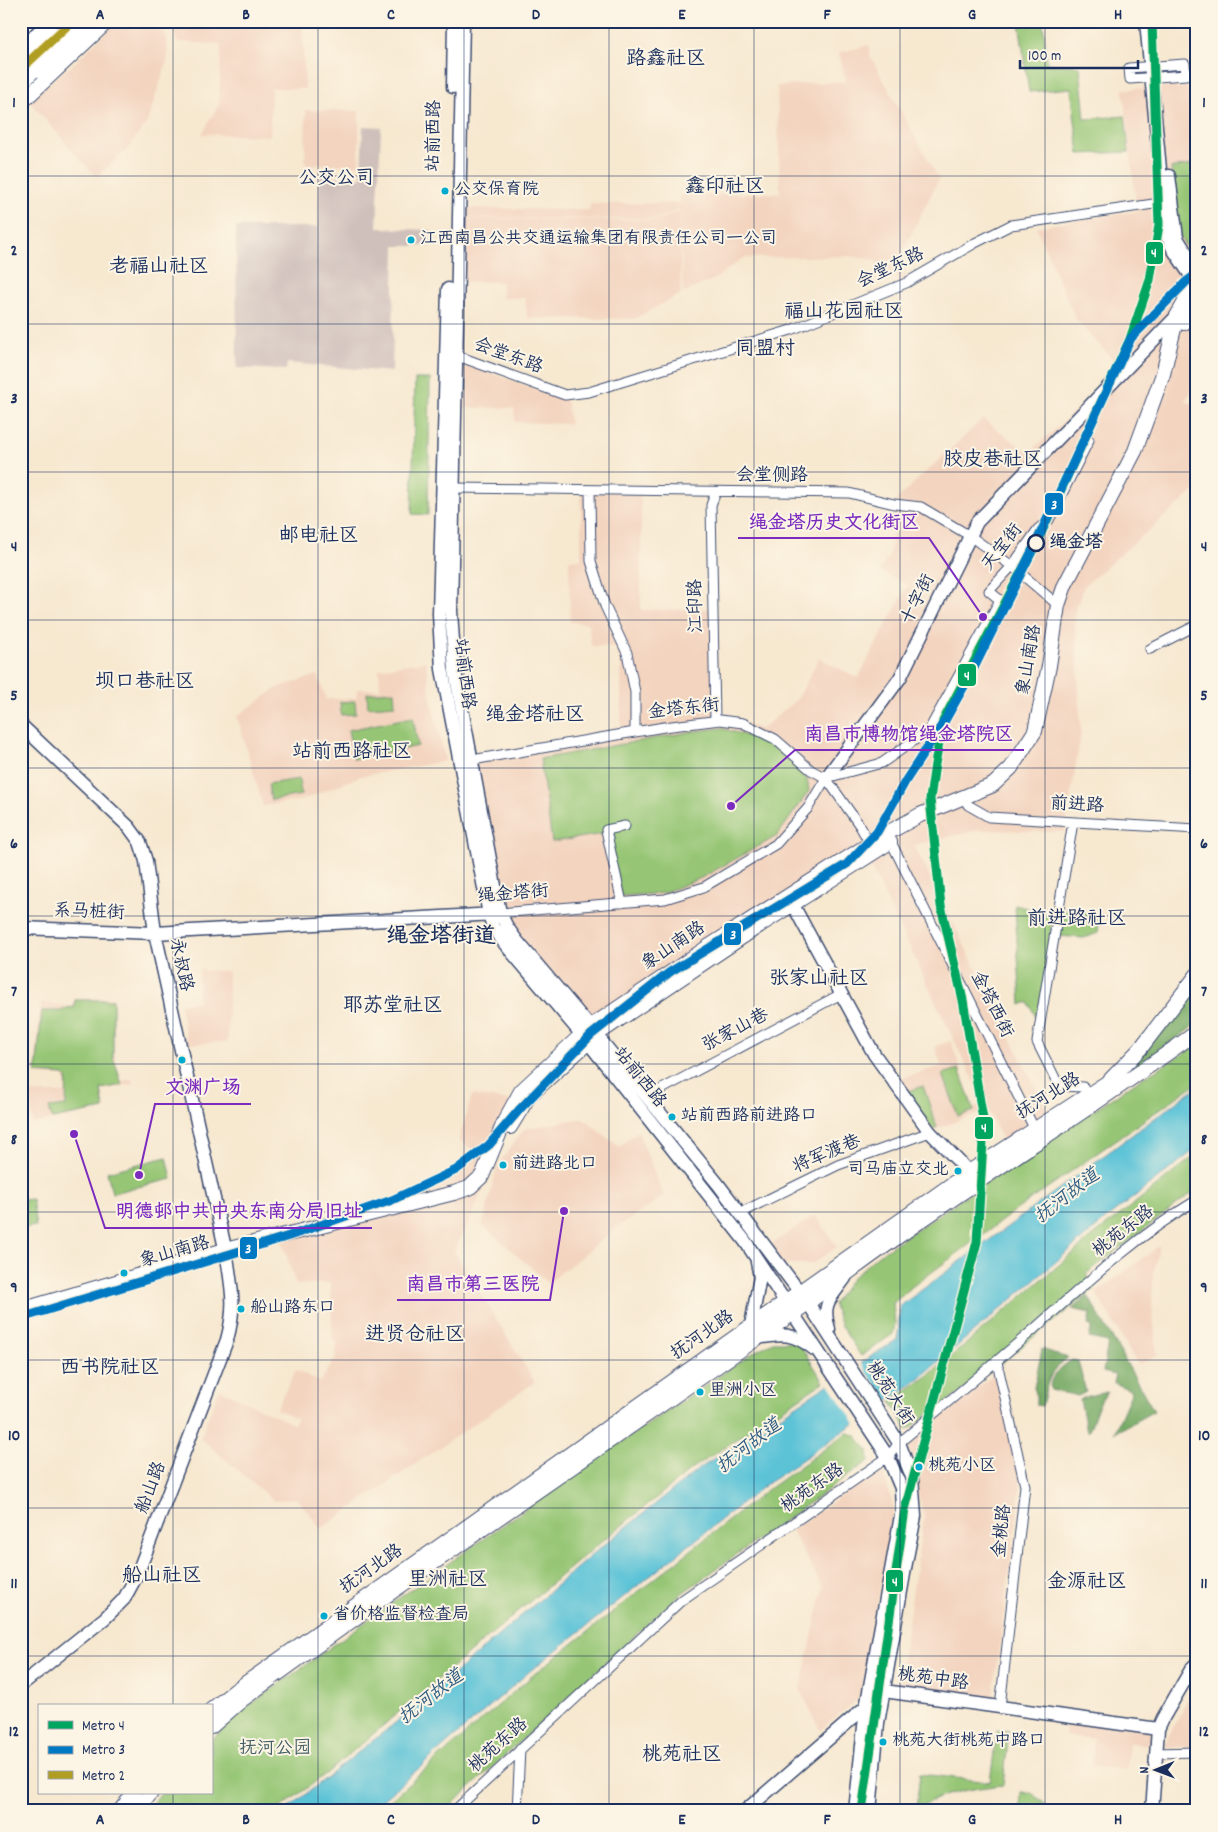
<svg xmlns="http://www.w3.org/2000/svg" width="1218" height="1832" font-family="Dekko,'LXGW WenKai TC',sans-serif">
  <rect width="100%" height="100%" fill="#fcf5e5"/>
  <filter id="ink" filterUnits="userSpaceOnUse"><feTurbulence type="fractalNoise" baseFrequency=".02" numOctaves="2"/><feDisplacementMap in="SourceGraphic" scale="10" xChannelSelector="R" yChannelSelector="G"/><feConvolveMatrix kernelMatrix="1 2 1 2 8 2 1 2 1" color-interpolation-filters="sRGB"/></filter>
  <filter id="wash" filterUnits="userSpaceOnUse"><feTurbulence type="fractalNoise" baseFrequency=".0096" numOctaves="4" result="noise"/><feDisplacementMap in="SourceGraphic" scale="20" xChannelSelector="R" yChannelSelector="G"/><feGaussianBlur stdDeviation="1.12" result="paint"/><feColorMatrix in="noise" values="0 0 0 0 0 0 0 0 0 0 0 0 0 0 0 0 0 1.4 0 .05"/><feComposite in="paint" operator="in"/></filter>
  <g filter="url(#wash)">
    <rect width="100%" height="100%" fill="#f7e8d0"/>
    <path fill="#f3d4bf" d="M117,21H158L161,24L167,38L168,58L147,122L132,142L95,100L133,144L96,177L29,101L67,68L68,69Z
      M170,21H302L305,89L271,88L270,136L202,134L219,104L221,44L177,42Z
      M869,45L870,56L939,179L902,252L908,278L899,282L874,260L850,256L743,258L715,279L683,293L680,209L656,219L461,218V208L589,210L590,204L680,203V195L780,193L777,86L846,81L839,53Z
      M1197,87V385L1184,401L1197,406V489L1084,586L1075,612L1081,733L1065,832L979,830L914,845L1049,1114L1003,1141L988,1110L933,1130L896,1080L941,1066L935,1046L951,1041L973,1107L985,1104L865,855L588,1035L505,940L454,759L621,733V664L616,647L591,646L588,623L570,622L569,560L581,559V492L641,493V610L715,609L718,718L762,729L798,698L819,658L858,678L908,585L879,571L889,557L897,508V499L983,419L1029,453L1121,368L1076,320L1036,227L1137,211L1123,89Z
      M306,110L359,111V165L305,164Z
      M680,211L681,294L634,319L527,318L525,298H502V282H460L462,219L656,220Z
      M458,361L566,400L570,424L515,422L514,408H457Z
      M426,661L430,694L445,761L361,776L302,800L263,806L237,716L279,687L318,675L326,699L356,698L357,689H380L379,669Z
      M199,970L228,971V1042L187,1044L180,1004L198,1002Z
      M114,998V1054L121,1081L132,1079L133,1084L102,1090L105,1109L33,1124L30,1093H65V1079L63,1076L35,1075L41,1002L73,1007L74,999Z
      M472,1095L517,1102L470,1221L454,1251L535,1382L321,1529L297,1498L274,1501L200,1438L219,1389L293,1424L297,1418L276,1409L296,1370L320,1382L335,1359L337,1342L333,1340L330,1283L296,1285L278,1230L407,1196L440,1181L475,1151L459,1140Z
      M583,1118L619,1147L638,1131L664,1196L618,1227L548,1283L483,1225L497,1166L524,1129Z
      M815,1215L837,1247L812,1264L783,1265L770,1245Z
      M1160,1245L1153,1274L1152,1306L1157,1355L1138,1365L1096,1293Z
      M995,1374L1021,1483L992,1702L898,1689L924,1516L906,1444Z
      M882,1469L894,1509L861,1697L820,1730L800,1690L823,1588L791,1530Z
      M1197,1682V1747H1163Z
      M1066,1721L1158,1730L1156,1745L1129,1743L1126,1770L1092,1766L1094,1739L1065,1736Z"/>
    <path fill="#cfc0bb" d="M363,126L381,127L377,228L431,230V246H395L392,372L287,363L286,370L237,368L236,227H318L319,176L361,178Z"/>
    <path fill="#96c675" stroke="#587a6a" d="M1019,21H1043L1047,64L1080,66L1085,119L1125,116L1129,152L1079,154L1071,88L1029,92Z
      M1197,164V264L1180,237L1171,168Z
      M415,379H430L428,515L412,514Z
      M394,691L395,705L368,707L367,693Z
      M355,701L356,714L341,715L340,702Z
      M413,717L418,746L354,759L348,730Z
      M721,728L748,736L781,752L807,779L809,791L777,836L701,878L663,893L621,896L609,833L552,842L540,759L689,732Z
      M299,779L301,795L271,800L268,784Z
      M1015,905L1053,915L1038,1021L1028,1002L1021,1005Z
      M1062,910L1100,913L1098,933L1084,938L1059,936Z
      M75,1000H113V1057L122,1085L101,1089L104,1109L52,1119L49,1108L66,1106L67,1078L64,1075L36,1073L42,1011H61L67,1008L75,1007Z
      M1197,1046V1083L1023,1205L913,1286L893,1303L895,1324L893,1334L861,1356L841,1326L833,1304L852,1278L877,1256L1137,1081Z
      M959,1069L974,1111L958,1116L943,1074Z
      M923,1086L937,1127L933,1129L906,1092Z
      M1197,1154V1189L1086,1274L1094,1289L991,1371L907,1430L891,1401L928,1376L1092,1237Z
      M167,1157L172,1179L112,1193L107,1172Z
      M32,1199L36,1226L21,1228V1200Z
      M773,1342H798L824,1382L693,1468L579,1560L327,1773L276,1811H146L161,1793H211V1740L242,1711L375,1615L600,1457L756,1351Z
      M847,1433L855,1435L868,1450L869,1461L678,1596L445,1811H378L533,1675L767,1490Z
      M997,1730L1009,1731L1003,1785C974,1788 941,1793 916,1809L920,1774L990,1782Z
      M1021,1792L1033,1793L1052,1811H1020Z"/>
    <path fill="#78ab66" stroke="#4a6d62" d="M1197,982V1024L1117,1081Z
      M1088,1296L1154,1411L1114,1433L1132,1391L1113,1382L1115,1375L1103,1372L1108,1342L1089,1338L1092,1326L1088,1325L1090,1313L1072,1309Z
      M1042,1349L1068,1358C1048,1371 1047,1385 1042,1406L1036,1405V1393L1034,1388Z
      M1072,1360L1078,1361L1086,1392L1078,1396L1051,1390C1047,1378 1062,1366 1072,1360Z
      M1107,1392L1098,1406L1089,1431L1087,1432L1080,1400C1089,1394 1097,1395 1107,1392Z"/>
    <path fill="#5bc3d7" stroke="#3b799a" d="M1197,1087V1148L1112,1214L916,1381L765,1485L530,1671L370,1811H285L420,1703L593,1554L699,1469L898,1339L900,1306Z"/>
    <path fill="#f7e8d0" d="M860,1361L888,1404L856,1425L828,1382Z"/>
  </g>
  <g filter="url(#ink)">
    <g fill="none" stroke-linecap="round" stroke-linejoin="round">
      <defs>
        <path id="street" d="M1185,64L1186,75L1130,79L1129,68Z
          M455,355L565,395L589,392L791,330L906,283L975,243L1011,225L1167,202
          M453,488L849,493L894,504L921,507L970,536L1012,566L1058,605
          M590,490L591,561L605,606L627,653L635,692V732
          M1150,649L1197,625
          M715,720L711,505L716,492
          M472,760L664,727L720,720L743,723L775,739L811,770L826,778L860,826L872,847
          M964,797L968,805L989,817L1197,829
          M1073,822L1037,1042L1059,1086L1083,1087
          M891,842L1034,1128
          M622,903L606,830L625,826
          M500,913L665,899L704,887L776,844L808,808L826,778L882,763L929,730L1000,600L989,591L1012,566L1038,529L1049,520L1089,440
          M647,1097L841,994
          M740,1213L838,1165L930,1132
          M997,1362L1025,1486L1000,1707
          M1156,1753L1197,1752
          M454,1811L682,1600L888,1457L899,1443C944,1405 989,1368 1033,1330C1085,1284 1137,1236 1197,1200
          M517,1811L520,1749"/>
        <path id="secondary" d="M463,21L451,611L455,671L500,913L507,927L517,941L585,1021L718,1184L808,1303L899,1443L912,1477L915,1516L905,1568L878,1723L870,1811
          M1146,21L1166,233L1173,249L1197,285
          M453,87L454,21
          M1169,176L1177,238L1197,270
          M448,289L439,614L442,669L489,914L493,927L505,944L588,1042L745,1241L888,1457L901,1488L902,1510L866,1708L855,1811
          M21,725L129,827L140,842L146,861L155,933L227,1257C232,1290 236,1307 227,1340L137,1575L124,1599L105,1618L21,1685
          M826,778L900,678L977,522L1177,316
          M793,905L874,1054L930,1132L969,1172
          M21,928L155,933L495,914
          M751,1325L760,1277L757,1262
          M829,1329C821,1303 831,1298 845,1278
          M758,1338C782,1333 794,1333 814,1349
          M745,1811L884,1691L1158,1729
          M1152,1811L1158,1729L1163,1718L1192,1668L1197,1663"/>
        <path id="primary" d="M21,28L28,21
          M21,53L35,36L51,21
          M39,70L59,55L94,21
          M21,103L108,21
          M1184,323L1186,316L1197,302
          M510,1127L529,1096L596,1035L760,925L890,842
          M21,1310L225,1250L454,1193L469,1188L482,1176L505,1120L521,1091L590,1027L705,949L882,836L920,815L993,785L1011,768L1035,731L1049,666L1058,605L1065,585L1135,451L1163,374L1177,316L1189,295L1197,286
          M211,1710L236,1690L969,1172L1108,1082L1140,1049L1197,975
          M211,1727L243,1699L383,1598L808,1303C933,1206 1069,1125 1197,1032
          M120,1811L134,1793
          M136,1811L151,1793"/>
        <path id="highway" d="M21,59L53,34
          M21,83L52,48L79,21"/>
      </defs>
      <use href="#street" stroke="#3c4b6f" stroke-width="11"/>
      <use href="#secondary" stroke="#3c4b6f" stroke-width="15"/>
      <use href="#primary" stroke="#3c4b6f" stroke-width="16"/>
      <use href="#highway" stroke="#3c4b6f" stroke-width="19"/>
      <use href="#street" stroke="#fff" stroke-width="9"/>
      <use href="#secondary" stroke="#fff" stroke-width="12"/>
      <use href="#primary" stroke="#fff" stroke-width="14"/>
      <use href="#highway" stroke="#fff" stroke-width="16"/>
      <defs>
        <path id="metro-1" d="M862,1811L905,1509L977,1242L984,1125L963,1000L941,906L930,799L935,764L943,721L1037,542L1130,339L1150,280L1159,225L1152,21"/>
        <path id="metro-2" d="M21,1318L289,1236L392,1200L456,1170L489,1145L520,1109L591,1035L670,972L847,864L877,832L906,780L944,722L971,674L1036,543L1131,338L1186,282L1197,274"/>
        <path id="metro-3" d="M21,69L72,21"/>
      </defs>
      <use href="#metro-1" stroke="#fcf5e5" stroke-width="12"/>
      <use href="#metro-2" stroke="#fcf5e5" stroke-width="12"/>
      <use href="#metro-3" stroke="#fcf5e5" stroke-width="12"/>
      <use href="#metro-1" stroke="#00a560" stroke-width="9"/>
      <use href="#metro-2" stroke="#0079c3" stroke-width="9"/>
      <use href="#metro-3" stroke="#af9e22" stroke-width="9"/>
    </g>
  </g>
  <path fill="none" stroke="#1b2f5e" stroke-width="1" stroke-opacity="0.55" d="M173,21V1706M318,21V1811M464,21V1811M609,21V1811M754,21V1811M900,21V1811M1045,21V1811M21,176H1197M21,324H1197M21,472H1197M21,620H1197M21,768H1197M21,916H1197M21,1064H1197M21,1212H1197M21,1360H1197M21,1508H1197M21,1656H1197M173,1793V1811"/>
  <g fill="#00a9ce" stroke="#fcf5e5" stroke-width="2">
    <circle cx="445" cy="191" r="4.5"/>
    <circle cx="411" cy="240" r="4.5"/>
    <circle cx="182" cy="1060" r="4.5"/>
    <circle cx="672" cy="1117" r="4.5"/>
    <circle cx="503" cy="1165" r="4.5"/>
    <circle cx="958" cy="1171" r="4.5"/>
    <circle cx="124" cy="1273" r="4.5"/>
    <circle cx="241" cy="1309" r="4.5"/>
    <circle cx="700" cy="1392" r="4.5"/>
    <circle cx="919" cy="1467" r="4.5"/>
    <circle cx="324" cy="1616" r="4.5"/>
    <circle cx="883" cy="1742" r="4.5"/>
  </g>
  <circle fill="#fcf5e5" stroke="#1b2f5e" stroke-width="2.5" cx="1036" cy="543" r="8"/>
  <g text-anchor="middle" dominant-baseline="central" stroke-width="4" stroke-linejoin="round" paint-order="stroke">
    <g font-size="17" fill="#1b2f5e" stroke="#fcf5e5" text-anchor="start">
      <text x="454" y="191">公交保育院</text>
      <text x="420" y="240">江西南昌公共交通运输集团有限责任公司一公司</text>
      <text x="681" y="1117">站前西路前进路口</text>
      <text x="512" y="1165">前进路北口</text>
      <text x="949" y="1171" text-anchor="end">司马庙立交北</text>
      <text x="250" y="1309">船山路东口</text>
      <text x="709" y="1392">里洲小区</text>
      <text x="928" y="1467">桃苑小区</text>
      <text x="333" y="1616">省价格监督检查局</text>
      <text x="892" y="1742">桃苑大街桃苑中路口</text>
    </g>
    <g font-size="18" fill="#1b2f5e" stroke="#fcf5e5">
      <text transform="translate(435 136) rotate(-89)">站前西路</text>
      <text transform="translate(891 269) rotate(-25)">会堂东路</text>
      <text transform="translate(508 357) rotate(20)">会堂东路</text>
      <text x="772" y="476">会堂侧路</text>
      <text transform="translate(1003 548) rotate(-52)">天宝街</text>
      <text transform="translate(919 600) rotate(-64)">十字街</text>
      <text transform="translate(697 606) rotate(-91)">江印路</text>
      <text transform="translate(1030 660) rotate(-80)">象山南路</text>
      <text transform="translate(463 674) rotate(83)">站前西路</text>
      <text transform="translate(684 710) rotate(-6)">金塔东街</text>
      <text transform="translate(1077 806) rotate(3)">前进路</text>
      <text transform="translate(513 895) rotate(-5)">绳金塔街</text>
      <text transform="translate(89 913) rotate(2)">系马桩街</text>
      <text transform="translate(674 947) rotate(-34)">象山南路</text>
      <text transform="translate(180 965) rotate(78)">永叔路</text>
      <text transform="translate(991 1005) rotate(63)">金塔西街</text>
      <text transform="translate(736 1031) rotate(-28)">张家山巷</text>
      <text transform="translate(639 1078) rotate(51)">站前西路</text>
      <text transform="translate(1049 1097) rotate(-32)">抚河北路</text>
      <text transform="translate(827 1155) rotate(-23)">将军渡巷</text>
      <text transform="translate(1124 1232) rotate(-38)">桃苑东路</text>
      <text transform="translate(175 1253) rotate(-16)">象山南路</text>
      <text transform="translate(703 1336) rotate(-35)">抚河北路</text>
      <text transform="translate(889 1394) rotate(57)">桃苑大街</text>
      <text transform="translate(152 1488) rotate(-69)">船山路</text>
      <text transform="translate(813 1489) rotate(-35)">桃苑东路</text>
      <text transform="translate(1003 1531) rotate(-84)">金桃路</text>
      <text transform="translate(372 1570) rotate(-35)">抚河北路</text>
      <text transform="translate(933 1680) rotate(8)">桃苑中路</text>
      <text transform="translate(499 1746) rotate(-42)">桃苑东路</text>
    </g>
    <g font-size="18" font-weight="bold" fill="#1b2f5e" stroke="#fcf5e5" text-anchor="start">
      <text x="1049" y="543">绳金塔</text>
    </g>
    <g font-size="18" fill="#405c65" stroke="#fcf5e5">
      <text x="275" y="1749">抚河公园</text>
    </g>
    <g font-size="19" fill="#1b2f5e" stroke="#fcf5e5">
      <text x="336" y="179">公交公司</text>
    </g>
    <g font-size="19" font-style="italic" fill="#2e5b82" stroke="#fcf5e5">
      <text transform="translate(1068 1197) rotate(-38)">抚河故道</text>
      <text transform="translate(750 1447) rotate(-38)">抚河故道</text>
      <text transform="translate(432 1698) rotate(-38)">抚河故道</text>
    </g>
    <g font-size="20" fill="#1b2f5e" stroke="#fcf5e5">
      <text x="666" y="60">路鑫社区</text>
      <text x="725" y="188">鑫印社区</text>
      <text x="159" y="268">老福山社区</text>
      <text x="844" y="313">福山花园社区</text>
      <text x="765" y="350">同盟村</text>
      <text x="993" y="461">胶皮巷社区</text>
      <text x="319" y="537">邮电社区</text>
      <text x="145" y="683">坝口巷社区</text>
      <text x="535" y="716">绳金塔社区</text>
      <text x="352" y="753">站前西路社区</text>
      <text x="1077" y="920">前进路社区</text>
      <text x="819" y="980">张家山社区</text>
      <text x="393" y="1007">耶苏堂社区</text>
      <text x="415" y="1336">进贤仓社区</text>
      <text x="110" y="1369">西书院社区</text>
      <text x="162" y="1577">船山社区</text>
      <text x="448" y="1581">里洲社区</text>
      <text x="1087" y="1583">金源社区</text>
      <text x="682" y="1756">桃苑社区</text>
    </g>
    <g font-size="22" font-weight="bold" fill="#1b2f5e" stroke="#fcf5e5">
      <text x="441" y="937">绳金塔街道</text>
    </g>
  </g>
  <path fill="none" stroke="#7b2cbf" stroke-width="2" d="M983 617L929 538H738M731 806L795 750H1024M139 1175L155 1104H251M74 1134L105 1228H372M564 1211L550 1300H397"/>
  <g fill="#7b2cbf" stroke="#fcf5e5" stroke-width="2">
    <circle cx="983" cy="617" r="5"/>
    <circle cx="731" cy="806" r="5"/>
    <circle cx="139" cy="1175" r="5"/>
    <circle cx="74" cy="1134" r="5"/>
    <circle cx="564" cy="1211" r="5"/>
  </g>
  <g font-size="19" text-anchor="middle" font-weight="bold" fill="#7b2cbf" stroke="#fcf5e5" stroke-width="4" stroke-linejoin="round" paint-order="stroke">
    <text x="834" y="528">绳金塔历史文化街区</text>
    <text x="909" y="740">南昌市博物馆绳金塔院区</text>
    <text x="203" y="1093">文渊广场</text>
    <text x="239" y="1217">明德邨中共中央东南分局旧址</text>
    <text x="473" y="1290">南昌市第三医院</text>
  </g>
  <g stroke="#fcf5e5" stroke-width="2">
    <rect x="1145" y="241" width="19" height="24" rx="5" fill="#00a560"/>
    <rect x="1044" y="492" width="20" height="24" rx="5" fill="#0079c3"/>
    <rect x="957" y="663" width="20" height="24" rx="5" fill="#00a560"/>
    <rect x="723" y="922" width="19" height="24" rx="5" fill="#0079c3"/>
    <rect x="974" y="1116" width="20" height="24" rx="5" fill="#00a560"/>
    <rect x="239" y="1236" width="19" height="24" rx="5" fill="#0079c3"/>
    <rect x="885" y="1569" width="19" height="24" rx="5" fill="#00a560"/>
  </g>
  <g font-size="14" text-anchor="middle" font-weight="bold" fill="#fff">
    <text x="1154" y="257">4</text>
    <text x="1054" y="509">3</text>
    <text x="967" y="680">4</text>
    <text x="733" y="939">3</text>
    <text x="984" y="1132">4</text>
    <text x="248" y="1253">3</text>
    <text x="895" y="1586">4</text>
  </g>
  <rect width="1218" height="1832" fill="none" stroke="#fcf5e5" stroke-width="55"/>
  <rect x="38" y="1704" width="175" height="90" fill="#fcf5e5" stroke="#a2a6af"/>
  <rect x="48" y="1721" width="25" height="8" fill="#00a560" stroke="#a2a6af"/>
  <text x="82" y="1730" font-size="15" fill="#1b2f5e">Metro 4</text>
  <rect x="48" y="1746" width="25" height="8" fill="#0079c3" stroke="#a2a6af"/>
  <text x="82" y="1754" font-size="15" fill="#1b2f5e">Metro 3</text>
  <rect x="48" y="1771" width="25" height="8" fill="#af9e22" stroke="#a2a6af"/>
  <text x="82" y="1780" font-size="15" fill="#1b2f5e">Metro 2</text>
  <g transform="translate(1156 1770) rotate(269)" stroke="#fcf5e5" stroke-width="4" paint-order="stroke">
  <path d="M0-4L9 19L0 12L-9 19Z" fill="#1b2f5e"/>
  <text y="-8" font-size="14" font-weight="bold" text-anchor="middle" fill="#1b2f5e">N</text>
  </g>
  <path d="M1020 60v8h118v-8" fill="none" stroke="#1b2f5e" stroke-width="2.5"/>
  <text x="1028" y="60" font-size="15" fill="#1b2f5e" stroke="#fcf5e5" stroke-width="4" paint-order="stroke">100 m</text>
  <rect x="28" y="28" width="1162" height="1776" fill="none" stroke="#1b2f5e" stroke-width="2"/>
  <g font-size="16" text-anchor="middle" font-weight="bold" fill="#1b2f5e">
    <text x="100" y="19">A</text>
    <text x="246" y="19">B</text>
    <text x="391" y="19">C</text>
    <text x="536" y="19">D</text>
    <text x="682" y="19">E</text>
    <text x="827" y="19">F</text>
    <text x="972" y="19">G</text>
    <text x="1118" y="19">H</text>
    <text x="14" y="107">1</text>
    <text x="1204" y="107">1</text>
    <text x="14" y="255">2</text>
    <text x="1204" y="255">2</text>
    <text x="14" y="403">3</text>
    <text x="1204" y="403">3</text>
    <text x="14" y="551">4</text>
    <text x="1204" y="551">4</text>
    <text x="14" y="700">5</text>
    <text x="1204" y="700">5</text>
    <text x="14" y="848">6</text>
    <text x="1204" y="848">6</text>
    <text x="14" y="996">7</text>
    <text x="1204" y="996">7</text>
    <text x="14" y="1144">8</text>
    <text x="1204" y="1144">8</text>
    <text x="14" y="1292">9</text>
    <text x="1204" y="1292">9</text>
    <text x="14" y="1440">10</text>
    <text x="1204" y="1440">10</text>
    <text x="14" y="1588">11</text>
    <text x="1204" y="1588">11</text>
    <text x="14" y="1736">12</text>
    <text x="1204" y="1736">12</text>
    <text x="100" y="1824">A</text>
    <text x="246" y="1824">B</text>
    <text x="391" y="1824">C</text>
    <text x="536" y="1824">D</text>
    <text x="682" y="1824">E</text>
    <text x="827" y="1824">F</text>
    <text x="972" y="1824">G</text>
    <text x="1118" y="1824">H</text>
  </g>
</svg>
